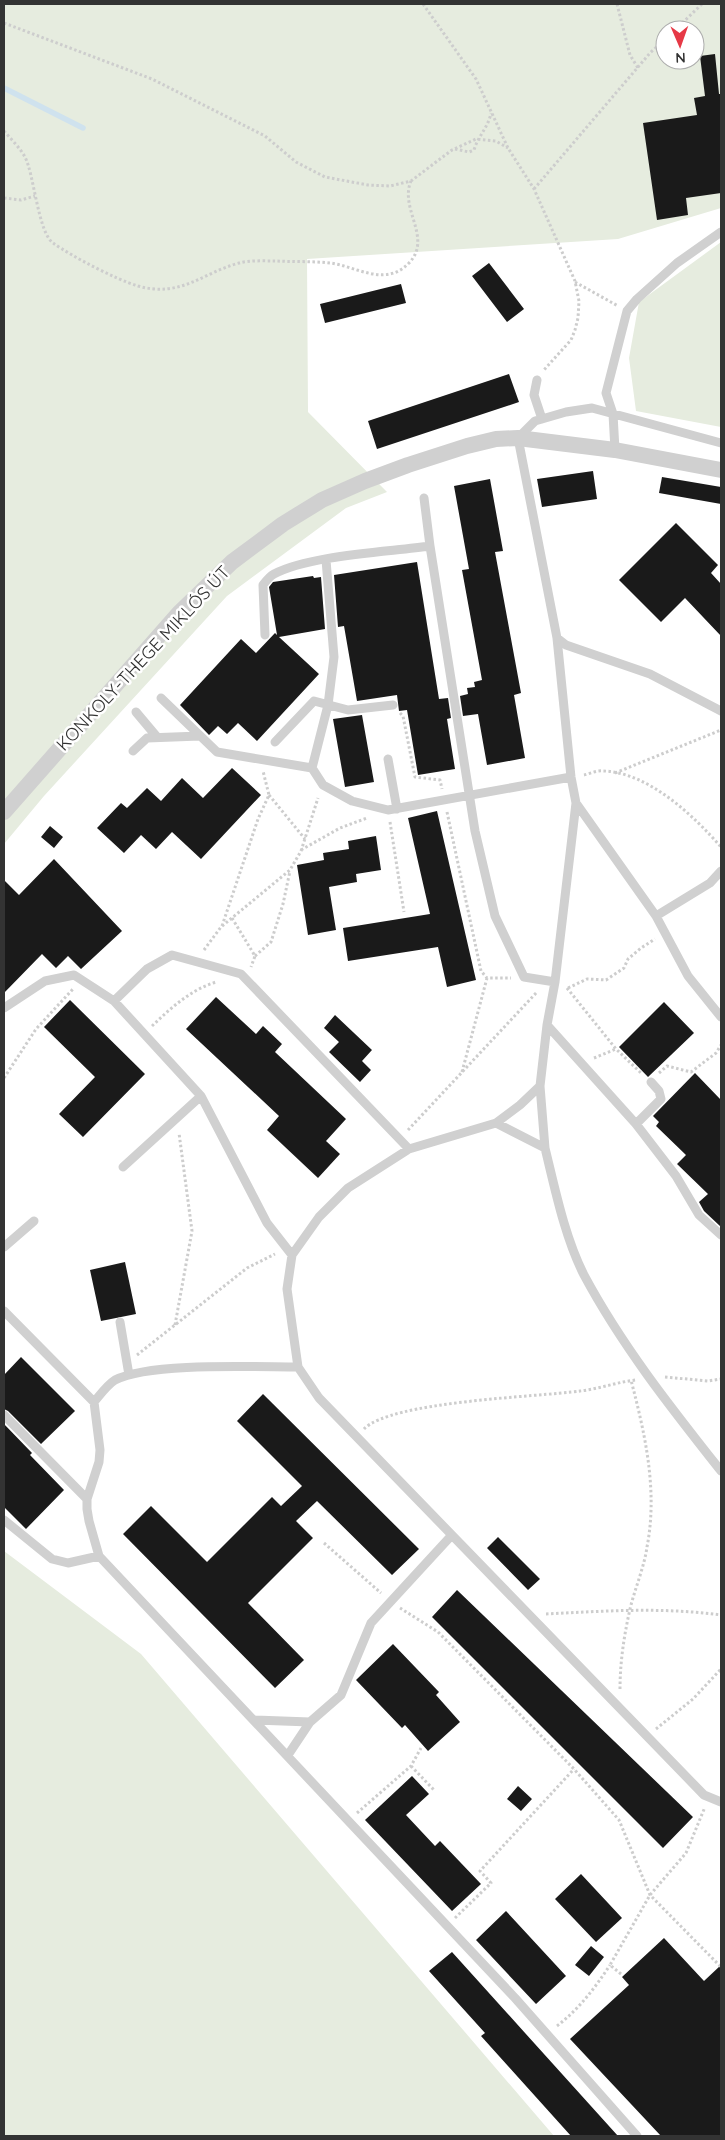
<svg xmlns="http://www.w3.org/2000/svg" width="725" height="2140" font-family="Quicksand,sans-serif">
  <rect width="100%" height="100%" fill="#fff"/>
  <path fill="#e6ecdf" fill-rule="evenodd" d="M4,4H721V208L618,239L307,259L308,412L387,492L346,508L227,596L44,796L4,844ZM665,30H695V60H665Z
    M721,242V427L636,411L629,358L639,302Z
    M4,1551L141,1654L554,2136H4Z"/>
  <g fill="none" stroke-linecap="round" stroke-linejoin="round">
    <path stroke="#cfe2ee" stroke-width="5.5" d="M4,88L83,128"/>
  </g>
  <path fill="#1a1a1a" d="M715,54L719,94H721V193L686,198L688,215L657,220L643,123L697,115L694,98L705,96L700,56Z
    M489,263L524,309L507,322L472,276Z
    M401,284L406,303L325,323L320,304Z
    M509,374L519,402L377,449L368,421Z
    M593,471L597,499L542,507L537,479Z
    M662,477L721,487V504L659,493Z
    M490,479L503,551L495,552L521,693L514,695L525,758L487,765L478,714L463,716L460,696L468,694L467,688L475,687L474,682L482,680L462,570L469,569L454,486Z
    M676,523L718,565L711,573L721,584V636L685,598L661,622L619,580Z
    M417,562L439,699L448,698L451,718L447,719L455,769L418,775L407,710L399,711L397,695L357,701L344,626L338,627L334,575Z
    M313,576L314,578L321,577L325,629L279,637L319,674L257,741L238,723L227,734L218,726L209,735L180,705L241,639L256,653L275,633L277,635L269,587L273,582Z
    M362,715L374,782L345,787L333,719Z
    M232,768L261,795L201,859L172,832L156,849L141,835L124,853L97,828L121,803L127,808L147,788L161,801L182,778L203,798Z
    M437,811L476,980L447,987L438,947L348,961L343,928L430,914L408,818Z
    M50,826L63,837L54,848L41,837Z
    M376,836L381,870L356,874L357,882L329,887L336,930L308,935L297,865L324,860L323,853L349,849L348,841Z
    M54,859L122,931L81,969L68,956L56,968L42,954L4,993V880L19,895Z
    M216,997L256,1034L263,1026L282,1044L275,1052L346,1119L326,1141L340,1154L318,1178L267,1130L279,1116L186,1029Z
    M70,1000L145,1074L83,1137L59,1114L95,1077L44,1027Z
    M664,1002L694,1033L648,1077L619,1047Z
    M335,1015L372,1050L362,1061L371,1070L360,1082L329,1052L339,1042L324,1028Z
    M695,1073L721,1100V1227L704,1211L699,1202L708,1194L677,1164L686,1155L656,1126L659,1122L653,1116Z
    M125,1262L136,1314L101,1321L90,1270Z
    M21,1357L75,1411L41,1444L8,1411L4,1409V1375Z
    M263,1394L419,1549L392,1575L317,1501L296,1521L313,1538L248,1603L304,1660L275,1688L123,1534L151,1506L207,1562L272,1497L281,1506L302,1486L237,1421Z
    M4,1424L32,1453L30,1455L64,1490L26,1529L4,1507Z
    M498,1537L540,1579L528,1590L487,1548Z
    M457,1590L693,1817L663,1848L432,1617Z
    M393,1644L439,1692L436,1695L460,1722L428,1751L405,1725L402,1728L356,1680Z
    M412,1776L429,1794L406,1815L435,1846L440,1841L481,1884L452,1911L365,1820Z
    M518,1786L532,1799L521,1811L507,1799Z
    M581,1874L622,1918L596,1942L555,1899Z
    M506,1911L566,1976L536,2004L476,1940Z
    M664,1938L704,1981L721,1965V2136H661L570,2039L629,1985L622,1977Z
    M591,1946L604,1957L589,1976L575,1965Z
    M452,1952L507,2013L618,2136H571L481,2036L485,2033L429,1971Z"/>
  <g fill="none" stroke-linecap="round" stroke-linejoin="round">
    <path stroke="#cdcdcd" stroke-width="3" stroke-dasharray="2.5 2.5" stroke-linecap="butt" d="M423,4L476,79L508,148L534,189L575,281L579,301L578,318L575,330L571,340L543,371
      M617,4L630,55L638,68
      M4,23L152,79L265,136L296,162L325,177L368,185L390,186L411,181L452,150L476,139L496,141L508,148
      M675,30L702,4
      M4,131C11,139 20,148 25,157C34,174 38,232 53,243C73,257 115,279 138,286C181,298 202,273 239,263C250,260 265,261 277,261C294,262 312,261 330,263C356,266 385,288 409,263C433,238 399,209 411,181
      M455,149L469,152L474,150C478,136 488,128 491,113
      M534,189L650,53L665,39
      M4,198L21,200L35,196
      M575,282L618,306
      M400,713L403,716L415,777L440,780L442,789
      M615,773L721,730
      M584,775C589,774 597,770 603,771C648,772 694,816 721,847
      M269,795L305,839
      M447,812L481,971L487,978H511
      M390,822L404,912
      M301,850L340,828L367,818
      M232,918L255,956L251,967
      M222,926L258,819L269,795L263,771
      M204,950L221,927L290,870L301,851L318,798
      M255,956L271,942L283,904L290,871
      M567,988L616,1049L642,1074
      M568,988L587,979L606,980L624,968L628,959L641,948L655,939
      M152,1026C171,1008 190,990 216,982
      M594,1058L616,1049
      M462,1072L487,978
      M659,1073L667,1066L691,1072L716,1053L721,1045
      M4,1078L36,1029L73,989
      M408,1130L537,992
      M175,1325L192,1231L179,1133
      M137,1355L247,1268L275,1254
      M665,1377L708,1381L721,1379
      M364,1429C391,1401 537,1397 580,1391C599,1389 617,1382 636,1380
      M324,1543L381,1593
      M400,1608L438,1632L574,1769L619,1820L650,1895L721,1967
      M546,1614C605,1611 662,1607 721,1615
      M620,1689C620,1662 624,1636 630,1609C635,1588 644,1568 647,1547C658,1490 645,1434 631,1380
      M656,1729L693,1699L721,1669
      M411,1766L434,1790
      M357,1813L411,1766L421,1748
      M455,1918L491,1883L480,1871L574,1769
      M621,1974L610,1965L650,1895L686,1853L705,1807
      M557,2026C579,2009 595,1988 610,1965"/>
    <path stroke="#d0d0d0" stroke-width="9" d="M537,380L534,395L542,419
      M615,450L613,414L606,393L627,311L637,299L677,263L721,232
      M424,498L430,546
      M265,635L263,585C266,581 270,576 274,574C310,555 388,552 430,546L475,831L495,916L524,977L555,982
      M557,638L566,645L650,674L721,711
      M161,698L217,752L312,768L323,785L352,801L388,810L571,777
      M136,712L157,737
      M275,742L314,701L348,710L393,705
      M133,751L147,738L200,736
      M388,759L397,809
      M312,768L328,705L334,657L326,560
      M576,803L656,916L688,976L721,1017
      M656,916L710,883L721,871
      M114,1001L147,969L172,955L241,974L409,1149
      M4,1008L45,981L74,975L114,1001L201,1096L267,1223L292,1255
      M547,1025L636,1124L676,1176L699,1215L721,1235
      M540,1086L520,1105L496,1123L409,1149L348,1188L319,1217L292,1255L287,1289L298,1367L319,1398L704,1795L721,1802
      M496,1123L545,1148C555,1189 565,1238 584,1275C622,1346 672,1409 721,1471
      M636,1124L661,1099L659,1091L651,1082
      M545,1148L540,1086L547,1025L555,982L576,803L571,777L557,638L518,438L535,421L566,412L592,408L721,443
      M123,1167L201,1096
      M4,1247L34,1221
      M4,1311L94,1402
      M120,1322L129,1375
      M298,1367C256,1367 149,1362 115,1380C107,1385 100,1395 94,1402L100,1450L99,1462L87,1499V1509L89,1521L99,1556L515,1998L637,2136
      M4,1415L87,1499
      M4,1520L52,1559L68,1563L99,1556
      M255,1720L310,1722
      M288,1755L310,1722L341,1695L371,1623L451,1536"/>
    <path stroke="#d0d0d0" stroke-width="16" d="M4,812L179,613L232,562L283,524L322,500L365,481L408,465L467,446L496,439L518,438L615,450L721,470"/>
  </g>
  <g text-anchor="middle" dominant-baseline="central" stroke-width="5" stroke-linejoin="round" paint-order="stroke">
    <g font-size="18" fill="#333" stroke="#fff">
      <text transform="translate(143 658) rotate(-47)">KONKOLY-THEGE MIKLÓS ÚT</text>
    </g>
  </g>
  <rect width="725" height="2140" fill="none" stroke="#333333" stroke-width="10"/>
  <g transform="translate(680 45) rotate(178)"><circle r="24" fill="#ffffff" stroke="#adadad"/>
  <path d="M0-4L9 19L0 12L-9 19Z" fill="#e63946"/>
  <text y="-8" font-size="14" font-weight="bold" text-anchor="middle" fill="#333333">N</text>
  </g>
</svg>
